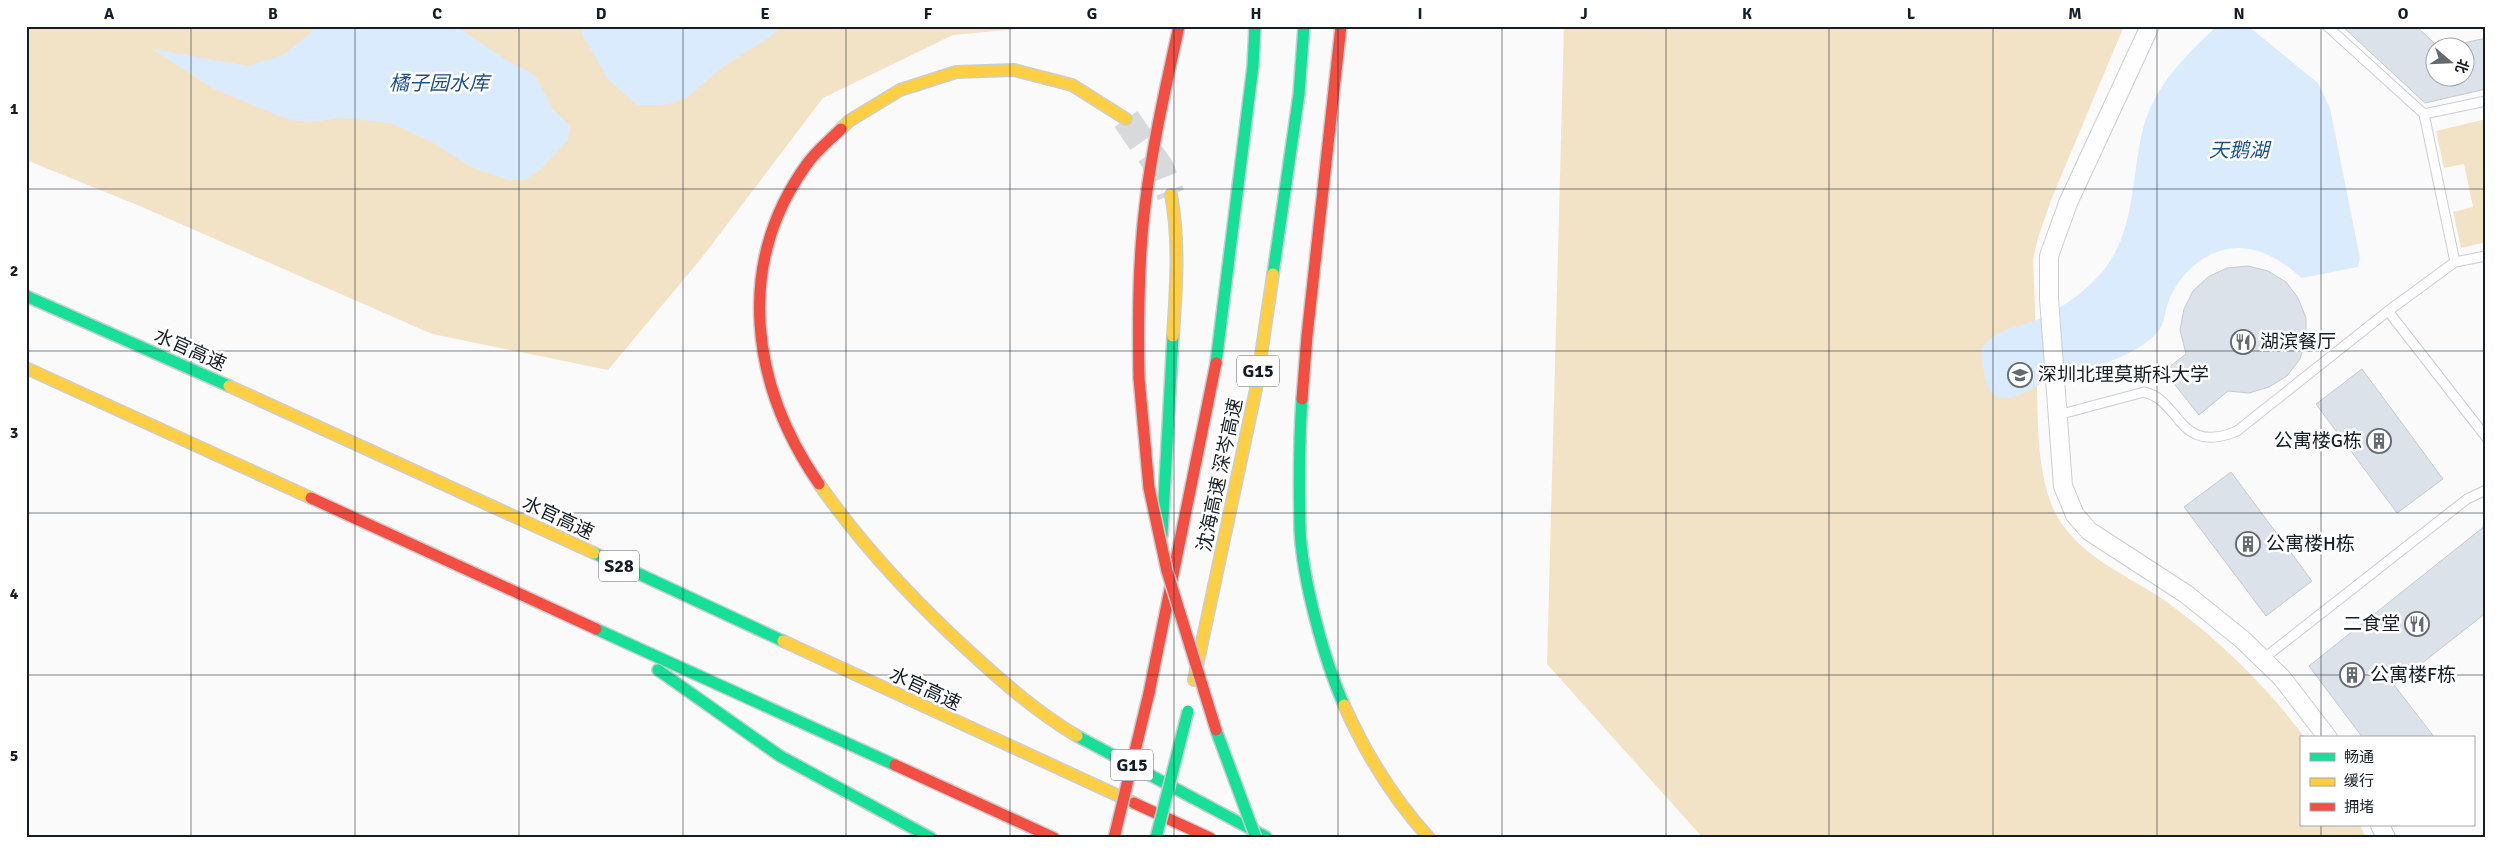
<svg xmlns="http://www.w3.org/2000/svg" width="2512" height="864" font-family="Signika,'Noto Sans SC',sans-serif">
  <rect width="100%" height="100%" fill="#fafafa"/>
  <path fill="#f3e3c6" d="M26,26H1049L953,35L823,98L700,260L608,370L432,334L135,204L26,160Z
    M1564,26H2124L2051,200L2038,238L2033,259C2035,301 2036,342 2037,384C2038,424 2037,470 2053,508C2072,551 2120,572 2158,596C2172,605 2185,616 2198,626C2238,659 2274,696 2305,738H2301V825H2360L2366,838H1703L1547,664Z
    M2486,119V242L2461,248L2453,212L2473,207L2464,164L2444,168L2436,131Z"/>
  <path fill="#dbebfe" d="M316,26H456L506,60L535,75L552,108L570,126L568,140L541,169L525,180H508L471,167L430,141L390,123L342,118L310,122L289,120L212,88L152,49L248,66L283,55L311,33Z
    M584,26H782L770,37L724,66L685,99L664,105H637L608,79L582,34Z
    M2217,26H2248L2318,83L2330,108L2360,258L2358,267L2302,278C2277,257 2250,240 2217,252C2194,260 2174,283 2167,306C2164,318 2164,327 2154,336C2123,363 2087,368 2050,380C2033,385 2012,406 1994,395C1984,388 1982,360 1982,348C1998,326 2018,329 2041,318C2064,307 2090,288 2106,267C2136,226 2131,176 2143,129C2154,86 2186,55 2217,26Z"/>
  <path fill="#dce2ea" stroke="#c6cacf" d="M2342,26H2416L2434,43V78H2464V43L2486,38V89L2425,103Z
    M2248,266L2268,271L2286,282L2298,298L2306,318V339L2300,359L2287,376L2269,387L2249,393L2228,391L2199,415L2164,371L2186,354L2180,330L2184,309L2193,291L2208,277L2227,268Z
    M2362,369L2443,479L2397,513L2316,404Z
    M2231,472L2312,581L2266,616L2184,507Z
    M2486,525V613L2394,685L2435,738H2363L2309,666Z"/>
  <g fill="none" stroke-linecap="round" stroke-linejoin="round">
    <path stroke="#d8d9da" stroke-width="28" stroke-dasharray="28 14" stroke-linecap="butt" d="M1126,119L1160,168L1171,195"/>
    <defs>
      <path id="lane" d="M2327,26L2424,114L2455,262
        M2424,114L2486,101
        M2388,311L2486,437
        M2058,415L2144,392C2181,400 2178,456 2237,431L2388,311L2455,262L2486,256
        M2263,659L2467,499L2486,490"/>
      <path id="street" d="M2150,26L2068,203L2049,256V299L2063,486L2075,515L2089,531L2186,594L2243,640L2282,678L2328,738
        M2380,825L2386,838"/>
      <path id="fast" d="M1273,274L1299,94L1304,26
        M26,296L229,386
        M1216,363L1253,66L1255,26
        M1302,399C1299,442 1299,486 1300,529C1302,578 1324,660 1344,705
        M1162,535L1173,336
        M594,553L783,641
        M596,629L895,765
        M658,670L780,756L931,838
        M1077,736L1266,837"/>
      <path id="slow" d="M841,129L849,121L900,90L956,72L1014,70L1072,85L1126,119
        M1171,195C1180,242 1176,289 1173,336
        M26,368L311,498
        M229,386L594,553
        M819,484C863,547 915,602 972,654C1005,684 1038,713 1077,736
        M783,641L1134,803
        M1194,680L1256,389L1273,274
        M1344,705C1366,755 1393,798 1429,838"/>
      <path id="jam" d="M1139,378C1138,321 1138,263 1145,206C1152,146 1166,86 1179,26
        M1302,399L1307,336L1341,26
        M819,484C751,385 734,265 807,164C816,151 830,140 841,129
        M311,498L596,629
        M1149,693L1216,363
        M895,765L1054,838
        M1134,803L1210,838"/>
    </defs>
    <use href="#lane" stroke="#caced3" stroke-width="11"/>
    <use href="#street" stroke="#caced3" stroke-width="20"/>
    <use href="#fast" stroke="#caced3" stroke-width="14"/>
    <use href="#slow" stroke="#caced3" stroke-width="14"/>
    <use href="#jam" stroke="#caced3" stroke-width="14"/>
    <use href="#lane" stroke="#fefefe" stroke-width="9"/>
    <use href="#street" stroke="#fefefe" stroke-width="18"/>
    <use href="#fast" stroke="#16e098" stroke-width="11"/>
    <use href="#slow" stroke="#ffcf43" stroke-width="11"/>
    <use href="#jam" stroke="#f24e42" stroke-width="11"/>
    <defs>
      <path id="fast-bridge" d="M1216,730L1256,838
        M1156,838L1188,711"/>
      <path id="jam-bridge" d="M1139,378L1149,488L1167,571L1216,730
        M1114,838L1149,693"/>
    </defs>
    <use href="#fast-bridge" stroke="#caced3" stroke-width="14" stroke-linecap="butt"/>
    <use href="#jam-bridge" stroke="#caced3" stroke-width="14" stroke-linecap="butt"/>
    <use href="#fast-bridge" stroke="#16e098" stroke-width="11"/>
    <use href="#jam-bridge" stroke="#f24e42" stroke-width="11"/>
  </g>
  <path fill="none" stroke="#151d26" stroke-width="1" stroke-opacity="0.55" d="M191,26V838M355,26V838M519,26V838M683,26V838M846,26V838M1010,26V838M1174,26V838M1338,26V838M1502,26V838M1666,26V838M1829,26V838M1993,26V838M2157,26V838M2321,26V738M26,189H2486M26,351H2486M26,513H2486M26,675H2486M2321,825V838"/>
  <defs>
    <symbol id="restaurant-ring" viewBox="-11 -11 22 22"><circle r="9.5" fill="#fff" stroke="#656a70" stroke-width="1.5"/><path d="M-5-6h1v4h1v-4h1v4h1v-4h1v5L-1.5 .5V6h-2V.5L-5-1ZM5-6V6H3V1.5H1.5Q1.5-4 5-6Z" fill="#656a70"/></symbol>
    <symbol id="university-ring" viewBox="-11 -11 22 22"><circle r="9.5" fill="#fff" stroke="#656a70" stroke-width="1.5"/><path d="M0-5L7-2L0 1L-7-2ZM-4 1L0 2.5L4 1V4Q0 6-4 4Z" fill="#656a70"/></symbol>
    <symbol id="building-ring" viewBox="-11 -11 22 22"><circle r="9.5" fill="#fff" stroke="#656a70" stroke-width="1.5"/><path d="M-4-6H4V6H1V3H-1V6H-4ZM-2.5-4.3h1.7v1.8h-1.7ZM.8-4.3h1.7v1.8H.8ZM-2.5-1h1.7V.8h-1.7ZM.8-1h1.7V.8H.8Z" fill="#656a70"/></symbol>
  </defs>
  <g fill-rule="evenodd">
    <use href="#restaurant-ring" x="2229" y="328" width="28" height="28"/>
    <use href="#university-ring" x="2006" y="361" width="28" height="28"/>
    <use href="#building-ring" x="2365" y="427" width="28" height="28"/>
    <use href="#building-ring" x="2234" y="530" width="28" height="28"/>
    <use href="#restaurant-ring" x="2403" y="610" width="28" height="28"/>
    <use href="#building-ring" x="2338" y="661" width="28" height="28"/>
  </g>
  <g text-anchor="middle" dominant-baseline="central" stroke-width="5" stroke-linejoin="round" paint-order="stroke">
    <g fill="#fff" stroke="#5b6167" stroke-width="1">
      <rect x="1237" y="355.5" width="42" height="31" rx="4"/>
      <rect x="599" y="550.5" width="40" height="31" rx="4"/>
      <rect x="1111" y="749.5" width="42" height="31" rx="4"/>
    </g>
    <g font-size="18" font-weight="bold" fill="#151d26">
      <text x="1258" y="371">G15</text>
      <text x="619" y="566">S28</text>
      <text x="1132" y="765">G15</text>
    </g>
    <g font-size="19" fill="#151d26" stroke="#fff" text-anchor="start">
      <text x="2260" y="342">湖滨餐厅</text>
      <text x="2038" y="375">深圳北理莫斯科大学</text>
      <text x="2362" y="441" text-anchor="end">公寓楼G栋</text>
      <text x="2266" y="544">公寓楼H栋</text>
      <text x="2400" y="624" text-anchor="end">二食堂</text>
      <text x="2370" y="675">公寓楼F栋</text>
    </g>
    <g font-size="19" fill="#151d26" stroke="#fff">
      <text transform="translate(190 350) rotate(24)">水官高速</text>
      <text transform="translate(1220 475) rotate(-78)">沈海高速 深岑高速</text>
      <text transform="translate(558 518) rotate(25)">水官高速</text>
      <text transform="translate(925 689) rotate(25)">水官高速</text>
    </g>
    <g font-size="20" font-style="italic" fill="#1c508a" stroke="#fff">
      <text x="439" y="83">橘子园水库</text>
      <text x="2239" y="150">天鹅湖</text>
    </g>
  </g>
  <rect width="2512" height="864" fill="none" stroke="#ffffff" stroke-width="55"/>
  <rect x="2300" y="736" width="175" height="90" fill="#ffffff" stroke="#a1a5a8"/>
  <rect x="2310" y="753" width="25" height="8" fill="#16e098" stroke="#a1a5a8"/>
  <text x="2344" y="762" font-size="15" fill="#151d26">畅通</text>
  <rect x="2310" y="778" width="25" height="8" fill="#ffcf43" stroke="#a1a5a8"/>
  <text x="2344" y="786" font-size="15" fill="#151d26">缓行</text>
  <rect x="2310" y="803" width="25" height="8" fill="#f24e42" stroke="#a1a5a8"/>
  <text x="2344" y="812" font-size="15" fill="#151d26">拥堵</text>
  <g transform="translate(2450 62) rotate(109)"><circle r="24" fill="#ffffff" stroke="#a1a5a8"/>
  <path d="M0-4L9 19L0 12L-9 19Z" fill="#656a70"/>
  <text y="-8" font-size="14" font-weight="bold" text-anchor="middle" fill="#151d26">北</text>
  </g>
  <rect x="28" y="28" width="2456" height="808" fill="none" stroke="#151d26" stroke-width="2"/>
  <g font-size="16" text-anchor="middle" font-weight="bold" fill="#151d26">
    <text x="109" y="19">A</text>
    <text x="273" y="19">B</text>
    <text x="437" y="19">C</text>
    <text x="601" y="19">D</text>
    <text x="765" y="19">E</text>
    <text x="928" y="19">F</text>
    <text x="1092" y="19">G</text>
    <text x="1256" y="19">H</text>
    <text x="1420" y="19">I</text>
    <text x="1584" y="19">J</text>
    <text x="1747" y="19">K</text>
    <text x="1911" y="19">L</text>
    <text x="2075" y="19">M</text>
    <text x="2239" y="19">N</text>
    <text x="2403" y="19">O</text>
    <text x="14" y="114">1</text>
    <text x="14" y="276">2</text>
    <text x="14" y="438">3</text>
    <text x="14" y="599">4</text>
    <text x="14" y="761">5</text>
  </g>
</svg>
